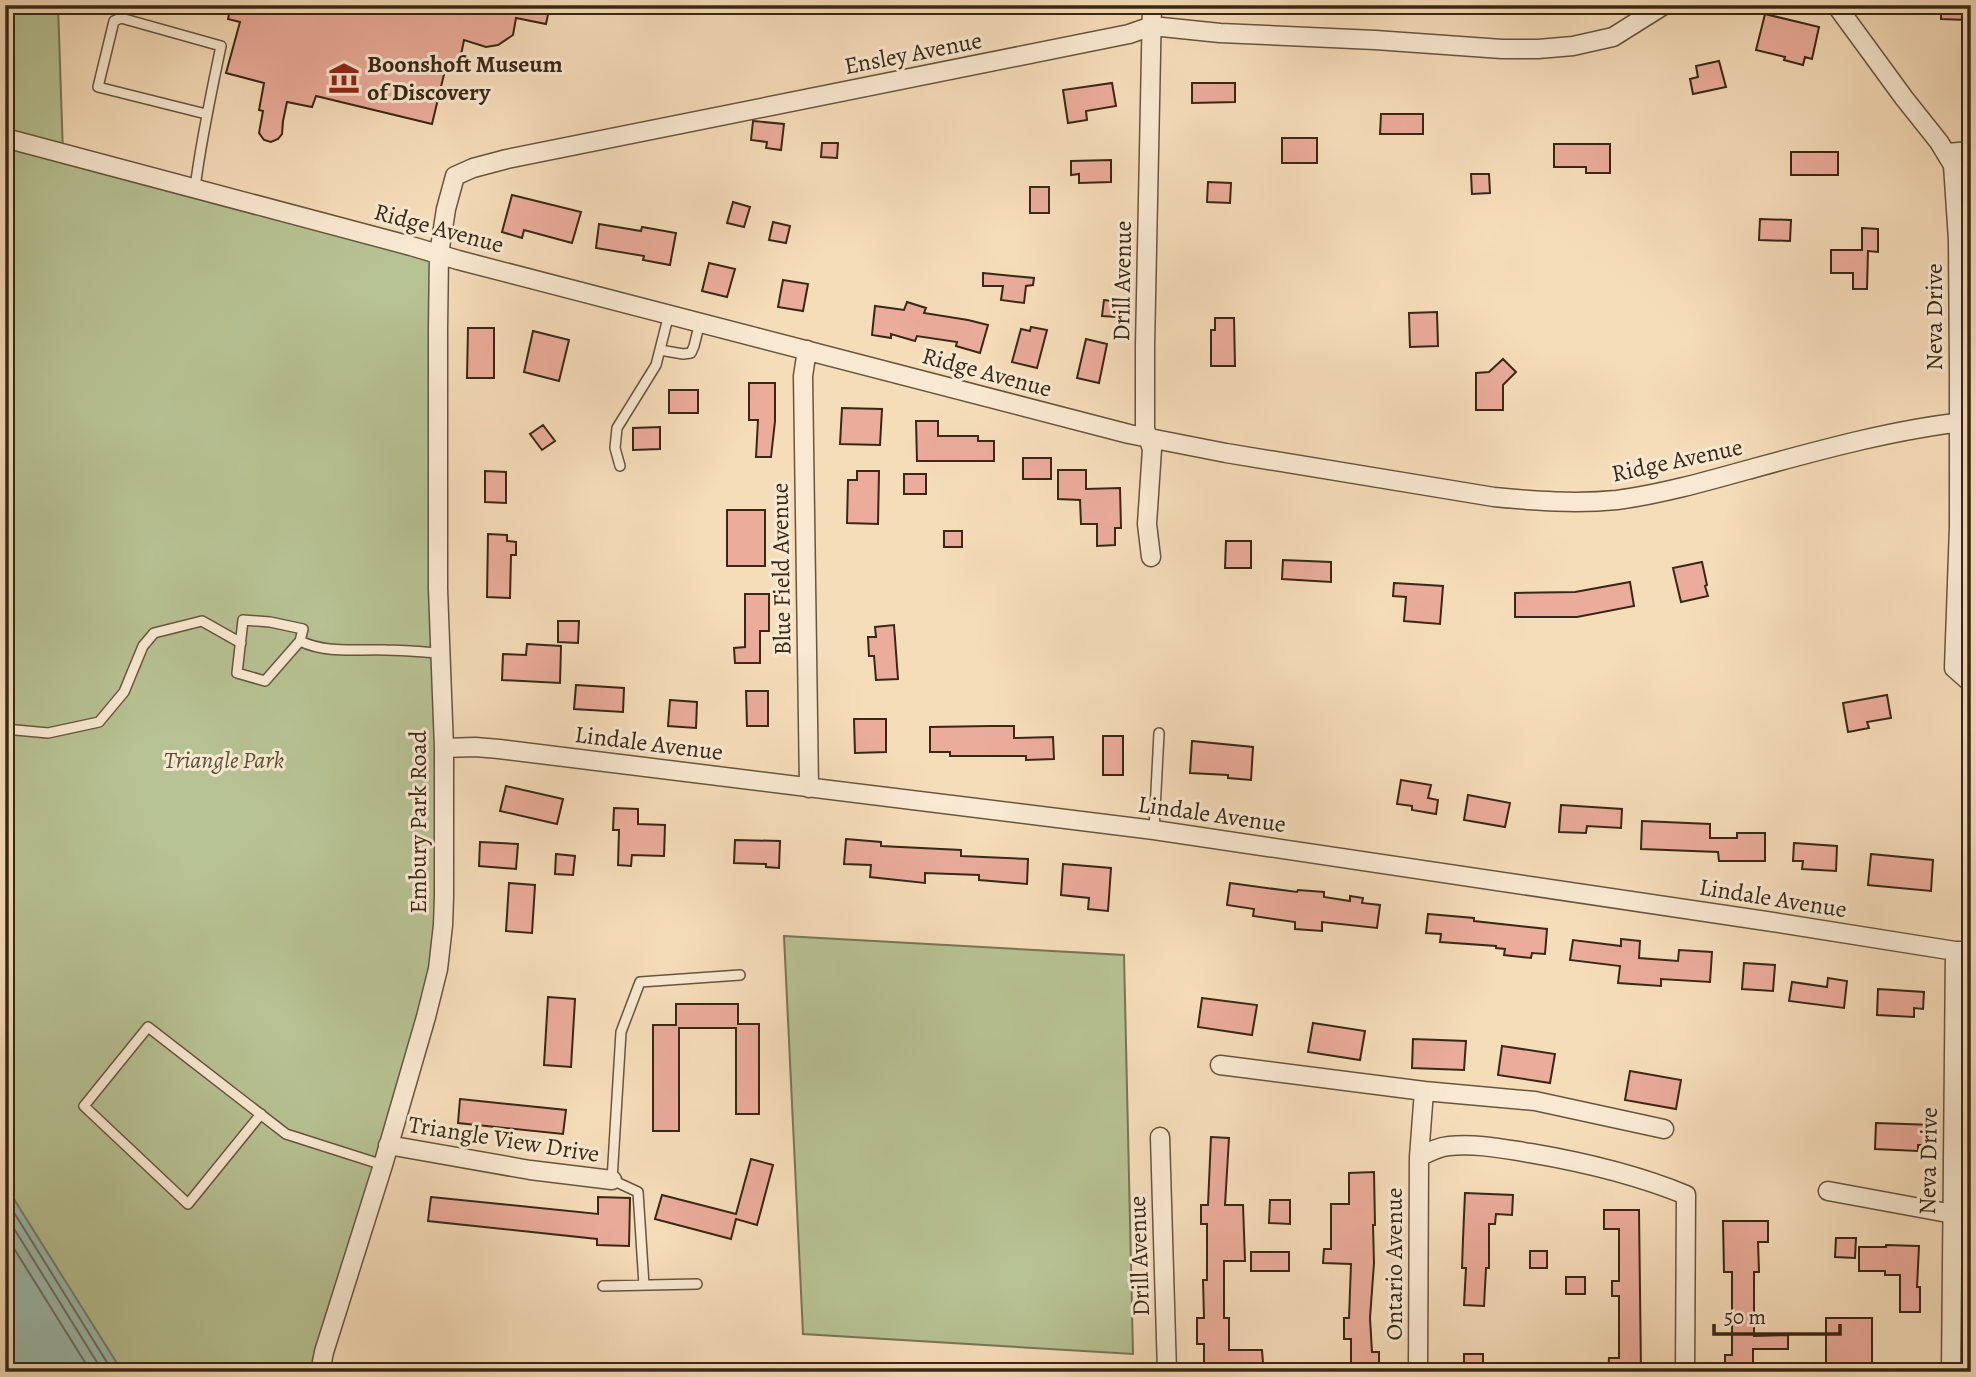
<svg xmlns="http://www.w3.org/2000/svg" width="1976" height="1377" font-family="Alegreya,serif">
  <rect width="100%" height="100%" fill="#f6ddba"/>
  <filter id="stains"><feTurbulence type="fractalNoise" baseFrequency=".00286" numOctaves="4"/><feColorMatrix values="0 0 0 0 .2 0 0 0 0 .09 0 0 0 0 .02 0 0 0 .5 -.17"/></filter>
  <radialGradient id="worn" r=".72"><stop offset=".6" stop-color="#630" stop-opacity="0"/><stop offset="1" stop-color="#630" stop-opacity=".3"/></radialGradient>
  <path fill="#b7c294" stroke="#787554" stroke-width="2" d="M5,5H58L63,154L439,254L443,926L324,1352L304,1372H121L5,1185Z
    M784,936L1124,955L1133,1354L803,1334Z"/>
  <path fill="#9dbcaf" stroke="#758171" stroke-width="2" d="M5,1185L115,1360L121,1372H5Z"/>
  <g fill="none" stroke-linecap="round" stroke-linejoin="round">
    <path stroke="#6a7262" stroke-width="2" d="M5,1198L113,1372
      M5,1214L103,1372
      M5,1234L91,1372"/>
  </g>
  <path fill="#ebac9b" stroke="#382815" stroke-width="2" d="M231,5H550L546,24L516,18L513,35L498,45L486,47L464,40L459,65L447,62L432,124L316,96L312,107L287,102L283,121L282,134L278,139L271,142L264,140L259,133L263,111L259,110L264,83L226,73L240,22L228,19Z
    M1941,5H1967L1966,20L1941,19Z
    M1765,14L1819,27L1812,59L1805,57L1803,65L1784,60L1785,57L1756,50Z
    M1719,61L1726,87L1693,94L1690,79L1698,77L1696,66Z
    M1112,83L1116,106L1086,111L1087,120L1068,123L1063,90Z
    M1192,83H1235V102L1192,103Z
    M1381,114H1423V134H1380Z
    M753,121L784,124L781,150L766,148L767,142L751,140Z
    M1282,138H1317V163H1282Z
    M822,143H838L837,158L821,157Z
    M1554,144H1610V173H1586V167H1554Z
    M1791,152H1838V175H1791Z
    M1111,160V182L1079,183V174L1071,175V161Z
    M1471,174H1489L1490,193L1472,194Z
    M1208,182L1231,183L1230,203L1207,202Z
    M1030,187H1049V213H1030Z
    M512,195L581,212L572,243L524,230L522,238L502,232Z
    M733,202L750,207L744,227L727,223Z
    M1760,219L1791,220L1790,241L1759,240Z
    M773,222L790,226L786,243L769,240Z
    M599,224L641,231L642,227L676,233L670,265L643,260L644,256L596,248Z
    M1862,228L1878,229V252L1868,251L1867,289H1853V273H1831V250H1862Z
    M709,263L735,269L727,297L702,291Z
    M983,273L1034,278L1033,285L1026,286L1024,303L1001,300L1003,286H983Z
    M783,280L808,284L803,311L778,307Z
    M1104,300L1119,302L1117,317L1102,316Z
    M907,302L926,308L924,313L968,320L988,325L980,353L956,346L957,342L917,336L915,341L891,334V338L872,335L875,306L904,310Z
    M1437,312L1438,346L1410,347L1409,313Z
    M1215,318H1234L1235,366H1211V330H1215Z
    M1031,327L1047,330L1037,368L1012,362L1021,329L1030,331Z
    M468,328H494V378H467Z
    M533,331L569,340L559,381L524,372Z
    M1086,339L1107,344L1099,383L1077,378Z
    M1503,359L1516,372L1503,385V410H1476V373L1489,372Z
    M749,383H775V421L771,457H756L758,420H749Z
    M669,390H698V413H669Z
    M842,408L882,409L880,445L840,444Z
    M916,421H938V436H978V441H994V461H917Z
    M543,425L555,441L542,450L530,434Z
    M660,427V449L633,450V428Z
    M1023,458H1051V479H1023Z
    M1058,470H1086V489L1120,488L1121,528H1115V545L1097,546V524H1081L1080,500L1058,499Z
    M485,471L506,472V503L485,502Z
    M857,471H879L878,524L847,523L848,480H857Z
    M904,474H926V494H904Z
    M727,510H765V566H727Z
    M944,531H962V547H944Z
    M488,534L507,535V541L516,542V555H511L510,598L487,597Z
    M1226,541H1251V568H1225Z
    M1283,560L1331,562V582L1282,579Z
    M1702,562L1707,585L1705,586L1708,596L1681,602L1673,568Z
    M1630,582L1634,606L1577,617H1515V593L1575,592Z
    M1394,583L1443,586L1440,624L1404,621L1406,597L1393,596Z
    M745,594H769V631H760V663H735L734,648L745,647Z
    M558,621H579L578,643L558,642Z
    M894,625L898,679L876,680L874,656H869L868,637H876L875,627Z
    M527,644L561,646L560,683L502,680L503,654L526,655Z
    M576,685L624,688L623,712L574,709Z
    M746,691H768V726H747Z
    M1887,695L1891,718L1867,722L1869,728L1848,732L1843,703Z
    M670,700L697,702L696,728L668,726Z
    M854,719H886V752L855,753Z
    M991,726H1014V738L1053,737L1054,759L1026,760V756H950V752H930V727Z
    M1103,736H1123V775H1103Z
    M1192,741L1253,747L1251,780L1228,778V775L1190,773Z
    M1401,780L1431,785L1428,798L1438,800L1436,814L1412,810V806L1397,804Z
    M506,786L563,799L557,824L500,811Z
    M1468,795L1510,803L1505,827L1464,820Z
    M1561,805L1622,809L1621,828L1587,826L1586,833L1559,832Z
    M614,808L638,809V824L665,825L664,856L632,855L631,866L618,865L619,830H613Z
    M1642,821L1710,824V838H1737V833H1765V861H1719L1718,852L1641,849Z
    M846,839L881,842V846L961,850V856L1028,859L1027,884L979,880V875L925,873V883L870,877L871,865L844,864Z
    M735,840L780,841L779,868L766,867V864L734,863Z
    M480,842L518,844L516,869L479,866Z
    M1794,843L1837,846L1836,871L1802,869L1803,861H1793Z
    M556,854L575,856L573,875L555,874Z
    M1871,854L1933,860L1931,891L1868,885Z
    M1063,864L1111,868L1108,911L1088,909L1089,898L1061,895Z
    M509,883L535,885L532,933L506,931Z
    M1230,883L1297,892L1298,890L1324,892V897L1350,901V896L1363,898L1362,903L1380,905L1377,928L1322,922V931L1295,929V922L1253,916L1254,909L1227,905Z
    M1428,914L1474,918V921L1547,929L1545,954L1532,953L1531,958L1504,955L1505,949L1496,948V946L1440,942L1441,934L1426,933Z
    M1621,939L1640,941L1639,958L1678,961L1679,950L1712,952L1710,982L1661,979V986L1618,983L1620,966L1570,960L1573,940L1621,946Z
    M1744,963L1775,965L1773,991L1742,989Z
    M1828,978L1847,981L1844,1008L1789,1001L1792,982L1827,987Z
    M1878,989L1924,992L1923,1009L1914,1008V1017L1877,1015Z
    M548,997L575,999L571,1067L544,1065Z
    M1202,998L1257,1005L1252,1035L1198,1027Z
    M676,1004H738V1024H759V1114H736V1028H679V1131H653V1025H676Z
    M1313,1023L1365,1031L1360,1060L1308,1052Z
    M1413,1039L1466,1041L1464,1070L1412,1068Z
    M1502,1046L1555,1054L1550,1083L1498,1075Z
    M1630,1071L1681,1080L1676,1109L1625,1100Z
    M460,1099L566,1110L563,1134L458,1123Z
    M1876,1123L1934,1125L1933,1145H1918V1151L1875,1149Z
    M1211,1137L1229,1138L1225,1205H1243L1245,1261H1224V1318H1229V1350H1262L1263,1363L1231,1364V1372H1204V1344H1197V1318H1204L1203,1280H1207V1224H1201V1205H1208Z
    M751,1159L773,1165L757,1225L736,1219L731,1239L655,1219L662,1195L736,1214Z
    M1374,1172L1375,1225H1373L1374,1263L1370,1318L1372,1352H1379V1372H1351V1339H1344V1318H1349L1351,1264L1323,1263L1324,1249H1331V1204H1349V1173Z
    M1465,1193L1513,1195L1512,1215L1496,1214L1495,1224H1489V1268H1486L1484,1306L1464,1305L1466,1268H1462L1463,1239Z
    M431,1197L598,1214V1197L630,1198L629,1246L597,1245V1239L428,1221Z
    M1270,1200H1290V1224L1269,1223Z
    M1604,1210H1639L1641,1372L1608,1371L1609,1358H1619V1296H1612V1281H1619V1229H1604Z
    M1723,1221H1768V1242H1758L1759,1272H1754V1336L1788,1335V1349H1753V1372H1725V1355H1732V1272H1724Z
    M1836,1238H1856L1855,1258L1835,1257Z
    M1886,1245L1919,1246L1917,1287H1920V1312H1900V1275H1885V1271H1859V1247H1886Z
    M1530,1251H1547V1268H1530Z
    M1251,1252H1289V1271H1251Z
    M1566,1277H1585V1294H1566Z
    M1826,1318H1872V1372H1826Z
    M1464,1354H1483V1372H1464Z"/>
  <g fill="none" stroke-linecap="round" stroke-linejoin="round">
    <defs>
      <path id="service" d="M195,188C201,140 211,94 221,46L121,18L114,21L98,87L206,114
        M660,350L683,354L691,353L694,346L700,322
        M620,466L615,448L617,428L656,365L669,314
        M300,641L303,629L270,622L243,620L237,673L265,681L300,641C327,654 356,649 386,650C404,650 422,652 441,653
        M5,729L48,733L99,722L124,692L143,646L154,633L202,621L241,643
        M1154,830L1159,733
        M261,1114L188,1204L84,1106L148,1027L286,1134L383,1165
        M644,1285L638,1192L612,1180L621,1032L640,982L740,975
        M603,1286L697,1284"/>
      <path id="minor" d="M1836,5L1904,98L1939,142L1953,165L1958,240L1959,372V526L1954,668L1971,683
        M5,138L411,246L458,260L1129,434L1226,453L1494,497C1535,501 1576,504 1617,500C1661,494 1704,482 1747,470C1820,450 1895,429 1971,421
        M1947,153L1971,151
        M807,350L803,376L809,788
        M1151,557L1147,524L1152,449L1145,429V346L1152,5
        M444,748L475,747L499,749L1154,830L1766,921L1955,951H1971
        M1220,1065L1424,1091
        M1160,1137L1167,1372
        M388,1145L530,1170L612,1180
        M1419,1157C1429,1152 1438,1147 1449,1146C1476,1143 1504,1149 1530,1153C1583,1162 1635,1174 1686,1195L1685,1372
        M1828,1191L1953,1214
        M320,1372L324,1352L383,1165L426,1017L438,969L443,925L444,897V748L438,589V329L439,254L446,209L455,176L473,168L507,159L1129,34L1152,26L1220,33L1375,40L1502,49H1538L1573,46L1613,37L1664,5
        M1418,1372L1419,1157L1424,1091L1535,1101L1664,1129
        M1951,1372L1955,951"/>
    </defs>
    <use href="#service" stroke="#68553e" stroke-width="12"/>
    <use href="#minor" stroke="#68553e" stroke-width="21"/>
    <use href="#service" stroke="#f9e9d2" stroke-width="9"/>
    <use href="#minor" stroke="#f9e9d2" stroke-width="18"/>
  </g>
  <defs>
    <symbol id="museum-bare" viewBox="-9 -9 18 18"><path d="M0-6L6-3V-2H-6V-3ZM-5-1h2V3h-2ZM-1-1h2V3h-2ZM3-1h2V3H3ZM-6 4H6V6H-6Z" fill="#8f2418" stroke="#f9e9d2" stroke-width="2.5" paint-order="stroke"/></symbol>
  </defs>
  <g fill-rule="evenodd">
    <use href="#museum-bare" x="322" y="56" width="44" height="44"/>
  </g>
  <g text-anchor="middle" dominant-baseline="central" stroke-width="6" stroke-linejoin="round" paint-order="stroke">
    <g font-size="24" fill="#382815" stroke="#f9e9d2">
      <text transform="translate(913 53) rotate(-11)">Ensley Avenue</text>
      <text transform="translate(439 228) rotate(15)">Ridge Avenue</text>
      <text transform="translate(1122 281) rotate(-89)">Drill Avenue</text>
      <text transform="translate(1934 317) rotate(-90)">Neva Drive</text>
      <text transform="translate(987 372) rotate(15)">Ridge Avenue</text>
      <text transform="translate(1677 460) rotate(-12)">Ridge Avenue</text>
      <text transform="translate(781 569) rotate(-91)">Blue Field Avenue</text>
      <text transform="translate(649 743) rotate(7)">Lindale Avenue</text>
      <text transform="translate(1212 814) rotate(8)">Lindale Avenue</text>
      <text transform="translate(418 822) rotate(-90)">Embury Park Road</text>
      <text transform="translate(1773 898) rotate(9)">Lindale Avenue</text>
      <text transform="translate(504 1139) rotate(9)">Triangle View Drive</text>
      <text transform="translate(1928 1161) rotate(-89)">Neva Drive</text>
      <text transform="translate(1139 1256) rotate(-92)">Drill Avenue</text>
      <text transform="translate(1394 1264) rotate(-90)">Ontario Avenue</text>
    </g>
    <g font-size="24" font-weight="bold" fill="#382815" stroke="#f9e9d2" text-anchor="start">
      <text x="367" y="64">Boonshoft Museum<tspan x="367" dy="28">of Discovery</tspan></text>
    </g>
    <g font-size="24" font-style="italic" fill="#584e35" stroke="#f9e9d2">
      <text x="224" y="760">Triangle Park</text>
    </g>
  </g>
  <rect width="1976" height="1377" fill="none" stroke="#f6ddba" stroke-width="28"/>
  <rect x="7" y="7" width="1962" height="1363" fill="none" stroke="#382815" stroke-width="3.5"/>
  <rect x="14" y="14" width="1948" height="1349" fill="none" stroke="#382815" stroke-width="2"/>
  <path d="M1714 1324v10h126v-10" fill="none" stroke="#382815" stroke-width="3.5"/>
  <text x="1724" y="1324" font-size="21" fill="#382815" stroke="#f9e9d2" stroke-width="5" paint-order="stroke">50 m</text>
  <rect width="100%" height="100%" filter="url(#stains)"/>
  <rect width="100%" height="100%" fill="url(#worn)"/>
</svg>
